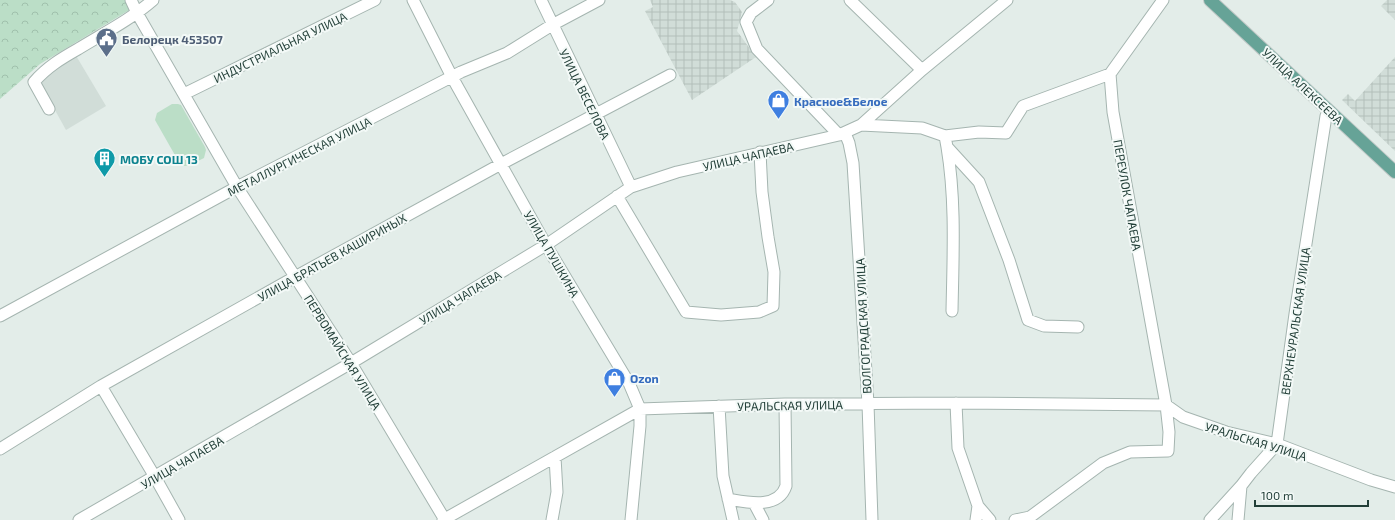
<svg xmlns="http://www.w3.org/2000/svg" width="1395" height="520" font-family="'Exo 2',sans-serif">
  <defs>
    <pattern id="industrial-grid" width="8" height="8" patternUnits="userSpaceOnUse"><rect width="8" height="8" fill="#d1ddd8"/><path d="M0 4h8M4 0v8" fill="none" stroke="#b3bfba"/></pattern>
    <pattern id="park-crowns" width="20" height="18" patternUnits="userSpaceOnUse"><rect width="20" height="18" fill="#bbdec7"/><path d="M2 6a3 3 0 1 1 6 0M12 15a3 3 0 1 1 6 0" fill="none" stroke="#a0c0ac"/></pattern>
  </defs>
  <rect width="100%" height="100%" fill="#e3ede9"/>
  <path fill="#d1ddd8" d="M75,54L106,106L66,130L41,85V81L43,77Z"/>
  <path fill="url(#industrial-grid)" d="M650,0H730L735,2L742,12L737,31L756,57L692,100L645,11L653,7Z
    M1387,0H1395V20L1381,6Z
    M1395,57V151L1342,100L1348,94L1355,101Z"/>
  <path fill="#bbdec7" d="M172,104H178L181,105L205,147L206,150L204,158L188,166H184L180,164L155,120L157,113Z"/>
  <path fill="url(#park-crowns)" d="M0,0H127L131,9L40,64L0,99Z"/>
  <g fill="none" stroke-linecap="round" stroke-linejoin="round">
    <defs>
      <path id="minor" d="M131,0L137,13L237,187L351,363L445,520
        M413,0L452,77L546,245L629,383L640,409V426L631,520
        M541,0L631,187
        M768,0L751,13L746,22L757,49L839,135
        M850,0L922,70
        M184,94L375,0
        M49,109L34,82C47,67 62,58 78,49C104,33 130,20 153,0
        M861,125L922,128L945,136L979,132L1006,133L1023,106L1110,74
        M845,133L849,143L853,163L868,404L872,520
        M945,136L947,147L979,182L1009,260L1028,320L1044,326L1078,327
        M947,147C956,201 953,257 952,311
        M617,196L686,312L721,315L759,312L773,306L774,272L768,237L762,192L760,152
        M0,316L237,187L461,72L507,53L552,25L599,0
        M101,386L155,477L179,520
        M956,403L958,448L978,506L976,520
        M719,406L723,476L733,520
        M0,449L101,386L295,277L501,164L670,75
        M728,499C746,502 778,510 786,486L785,404
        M754,503L763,520
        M978,506L990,520
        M79,520L351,363L546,245L631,187L677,172L839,135L861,125L922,70L1007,0
        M443,520L640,409L785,404L956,403L1166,405L1183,417L1226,432L1277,444L1371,480L1395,487
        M552,520L557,492L555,457
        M1015,520L1030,517L1103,463L1130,452L1168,451L1169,432L1166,405L1113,112L1110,74L1163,0
        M1210,520L1241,486
        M1238,520L1241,486L1251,473L1277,444L1295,314L1326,116L1329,111"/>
      <path id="major" d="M1210,0L1395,172"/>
    </defs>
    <use href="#minor" stroke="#a5b5b0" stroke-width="13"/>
    <use href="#major" stroke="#c1c9c7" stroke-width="14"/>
    <use href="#minor" stroke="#fff" stroke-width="11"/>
    <use href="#major" stroke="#66a397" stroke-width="12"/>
  </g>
  <defs>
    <symbol id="civic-pin" viewBox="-11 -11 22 30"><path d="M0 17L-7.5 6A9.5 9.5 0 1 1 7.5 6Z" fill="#5c6f8a" stroke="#f3f9f7"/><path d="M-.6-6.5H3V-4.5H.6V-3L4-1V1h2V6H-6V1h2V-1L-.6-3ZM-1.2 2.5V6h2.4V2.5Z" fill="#fff"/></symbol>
    <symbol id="shop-pin" viewBox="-11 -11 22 30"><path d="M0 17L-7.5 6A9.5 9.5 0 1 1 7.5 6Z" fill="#3f7fe0" stroke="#f3f9f7"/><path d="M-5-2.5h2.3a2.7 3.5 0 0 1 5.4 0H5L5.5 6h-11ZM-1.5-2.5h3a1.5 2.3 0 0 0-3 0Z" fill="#fff"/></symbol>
    <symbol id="building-pin" viewBox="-11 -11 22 30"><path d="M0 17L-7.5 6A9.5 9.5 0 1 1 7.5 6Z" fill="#0f9aa8" stroke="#f3f9f7"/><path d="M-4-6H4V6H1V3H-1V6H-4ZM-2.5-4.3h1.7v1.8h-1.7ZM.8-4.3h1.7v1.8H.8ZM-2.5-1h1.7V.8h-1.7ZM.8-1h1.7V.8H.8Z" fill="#fff"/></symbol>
  </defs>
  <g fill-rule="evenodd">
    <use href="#civic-pin" x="94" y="26" width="25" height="34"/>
    <use href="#shop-pin" x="766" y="88" width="25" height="34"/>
    <use href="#building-pin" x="92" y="146" width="25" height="34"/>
    <use href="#shop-pin" x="602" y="366" width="25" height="34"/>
  </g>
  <g text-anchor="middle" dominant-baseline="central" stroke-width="4" stroke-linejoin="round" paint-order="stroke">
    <g font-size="12" font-weight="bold" fill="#4e5e75" stroke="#f3f9f7" text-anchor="start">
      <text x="122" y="39">Белорецк 453507</text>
    </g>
    <g font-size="12" fill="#223f38" stroke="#f3f9f7">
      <text transform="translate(280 47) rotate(-26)">ИНДУСТРИАЛЬНАЯ УЛИЦА</text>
      <text transform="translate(1303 86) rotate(43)">УЛИЦА АЛЕКСЕЕВА</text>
      <text transform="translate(585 94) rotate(64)">УЛИЦА ВЕСЕЛОВА</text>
      <text transform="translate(299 156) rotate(-27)">МЕТАЛЛУРГИЧЕСКАЯ УЛИЦА</text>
      <text transform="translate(748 156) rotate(-13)">УЛИЦА ЧАПАЕВА</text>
      <text transform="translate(1128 195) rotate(80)">ПЕРЕУЛОК ЧАПАЕВА</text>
      <text transform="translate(552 254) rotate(60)">УЛИЦА ПУШКИНА</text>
      <text transform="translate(332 257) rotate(-29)">УЛИЦА БРАТЬЕВ КАШИРИНЫХ</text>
      <text transform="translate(460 297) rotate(-31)">УЛИЦА ЧАПАЕВА</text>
      <text transform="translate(1295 321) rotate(-82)">ВЕРХНЕУРАЛЬСКАЯ УЛИЦА</text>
      <text transform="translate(863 326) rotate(-93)">ВОЛГОГРАДСКАЯ УЛИЦА</text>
      <text transform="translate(343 352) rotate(58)">ПЕРВОМАЙСКАЯ УЛИЦА</text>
      <text transform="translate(790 405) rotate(-1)">УРАЛЬСКАЯ УЛИЦА</text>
      <text transform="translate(1256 441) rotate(17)">УРАЛЬСКАЯ УЛИЦА</text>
      <text transform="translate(182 462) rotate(-30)">УЛИЦА ЧАПАЕВА</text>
    </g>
    <g font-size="12" font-weight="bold" fill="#366cbe" stroke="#f3f9f7" text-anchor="start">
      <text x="794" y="101">Красное&amp;Белое</text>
      <text x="630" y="378">Ozon</text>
    </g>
    <g font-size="12" font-weight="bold" fill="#0d838f" stroke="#f3f9f7" text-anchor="start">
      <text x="120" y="159">МОБУ СОШ 13</text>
    </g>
  </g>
  <path d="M1255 500v6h113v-6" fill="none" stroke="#223f38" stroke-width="2"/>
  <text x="1261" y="500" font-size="12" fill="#223f38" stroke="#f3f9f7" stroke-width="3" paint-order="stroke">100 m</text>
</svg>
